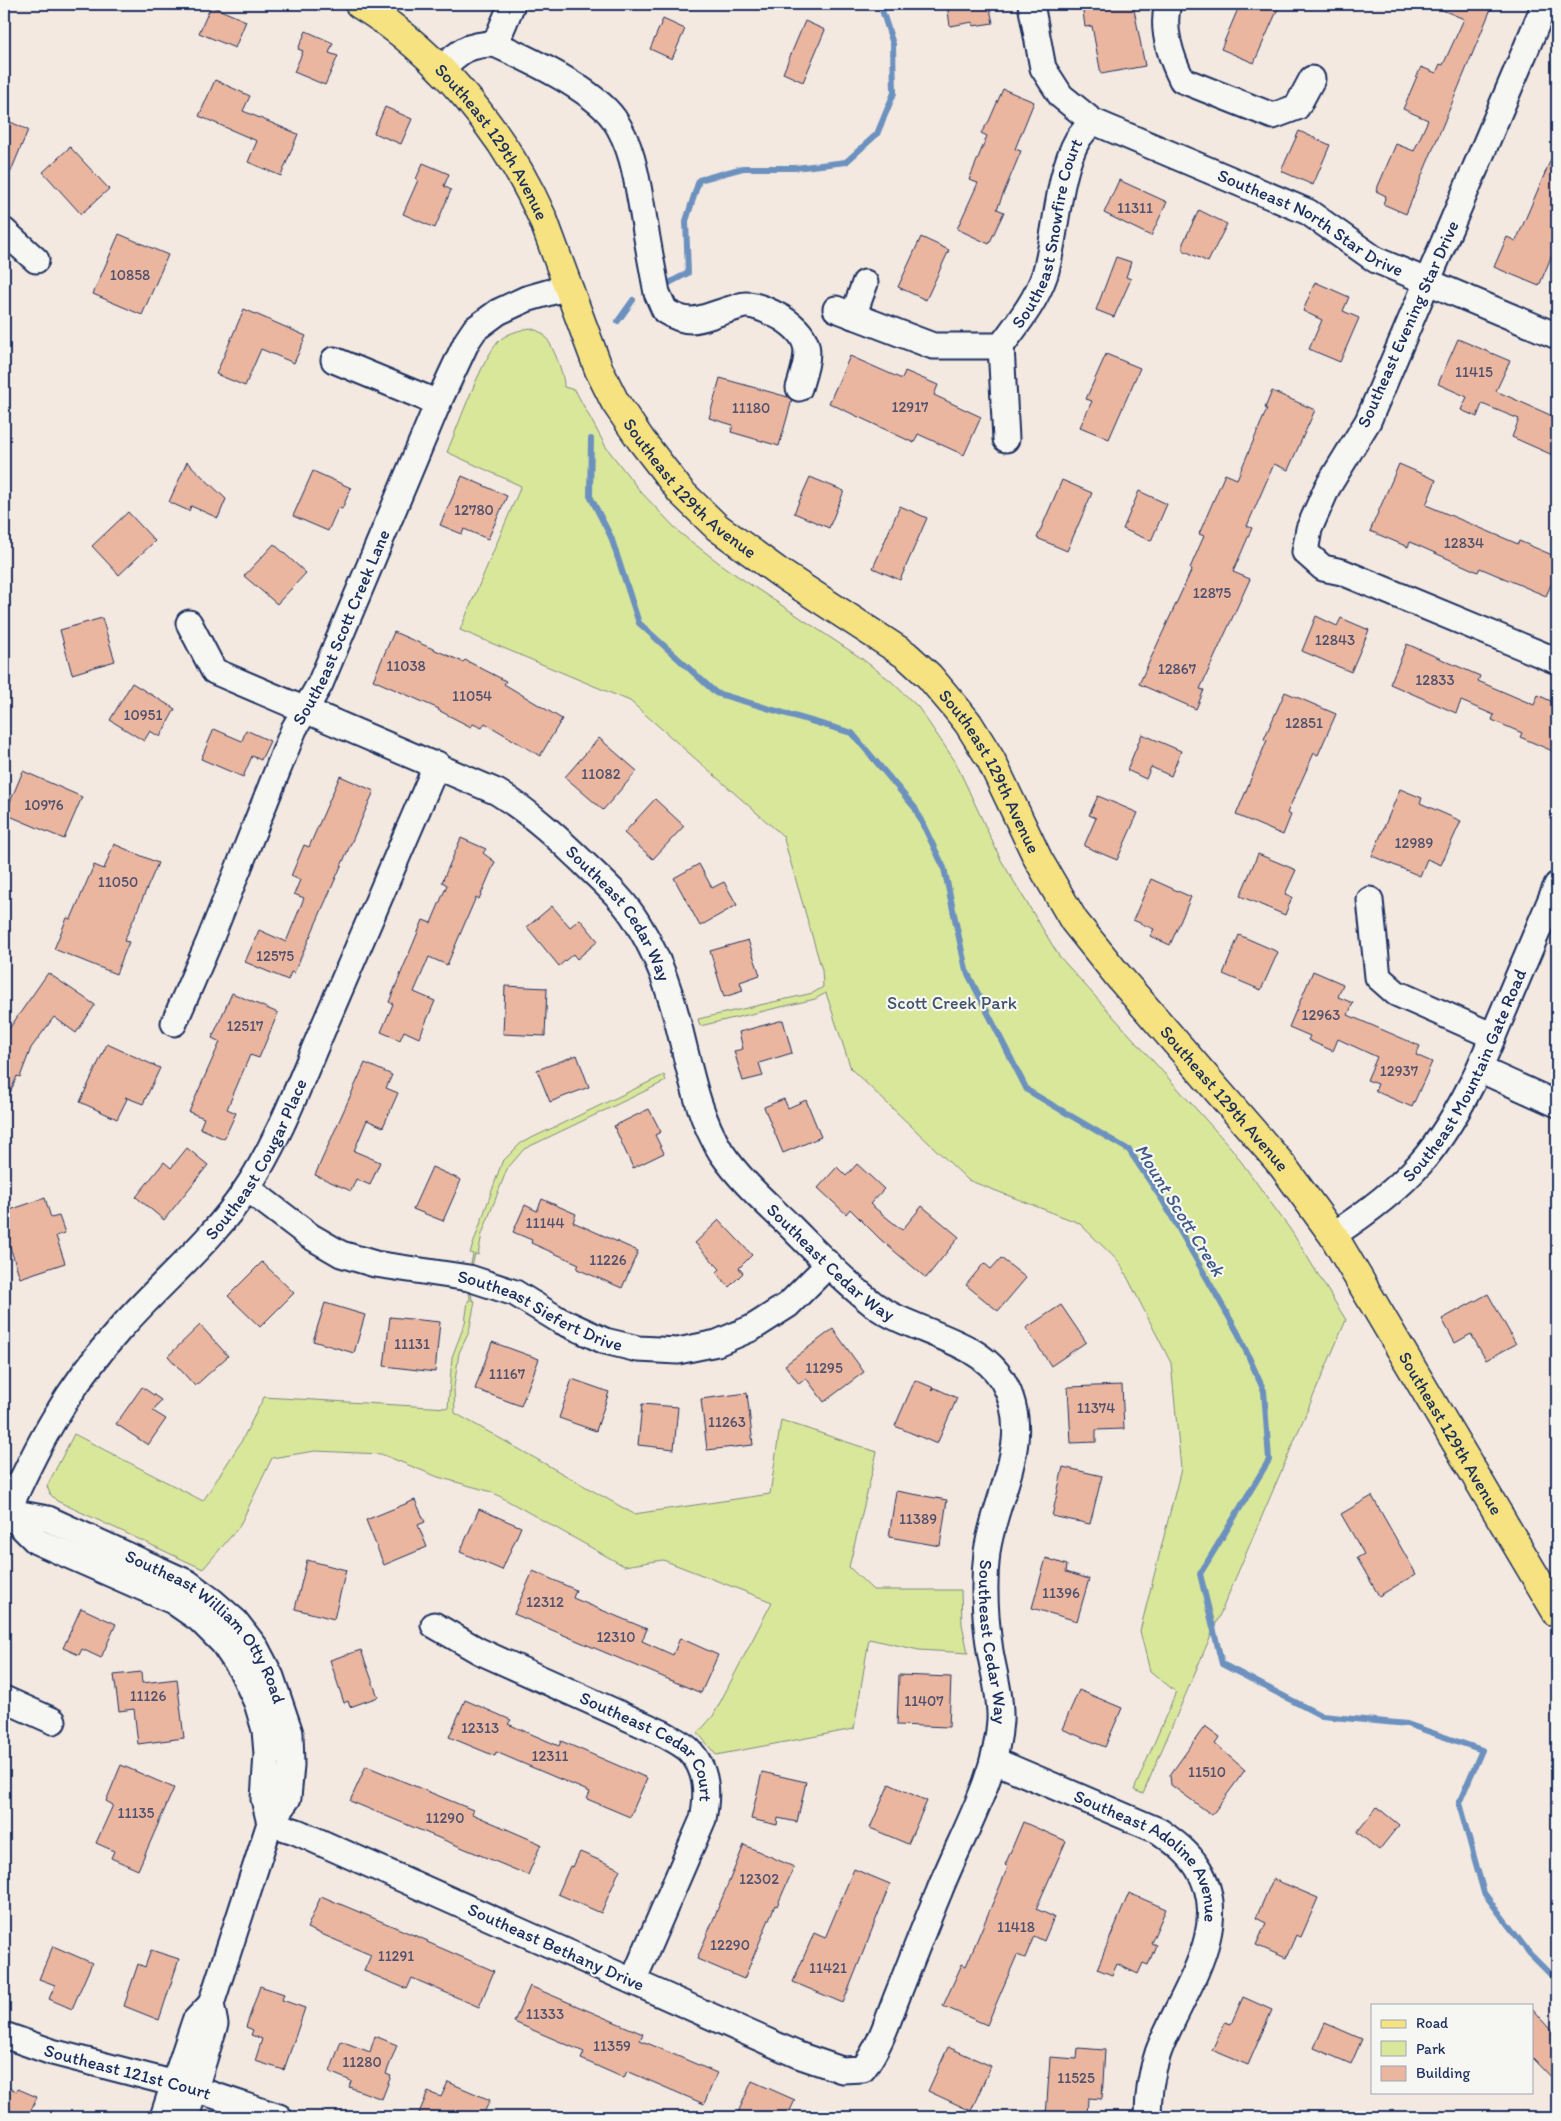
<svg xmlns="http://www.w3.org/2000/svg" width="1561" height="2121" font-family="Itim,sans-serif">
  <rect width="100%" height="100%" fill="#f4e9e1"/>
  <filter id="ink" filterUnits="userSpaceOnUse"><feTurbulence type="fractalNoise" baseFrequency=".02" numOctaves="2"/><feDisplacementMap in="SourceGraphic" scale="10" xChannelSelector="R" yChannelSelector="G"/><feConvolveMatrix kernelMatrix="1 2 1 2 8 2 1 2 1" color-interpolation-filters="sRGB"/></filter>
  <g filter="url(#ink)">
    <path fill="#d9e79a" stroke="#7a8b7c" d="M530,328C535,330 540,331 544,335C552,343 565,376 564,387L575,390L606,447L640,491L680,533L727,569L861,658L891,681L918,707L955,761L1001,860L1059,956L1232,1149L1292,1232L1346,1320L1143,1794L1134,1790L1176,1692L1150,1671L1140,1631L1181,1469L1171,1363L1120,1263L1079,1223L968,1180L851,1069L826,993L815,999L700,1026L698,1019L813,993L823,987L822,970L783,836L630,701L460,630L521,486L447,452C458,427 483,354 501,339C509,333 520,330 530,328Z
      M664,1075L666,1081L524,1149L507,1169L482,1234L478,1255L475,1254L469,1278L472,1300L475,1301L469,1332L459,1353L454,1387L455,1413L634,1514L770,1494L781,1420L877,1452L849,1567L873,1590H961L962,1624L968,1653L919,1650L869,1639L854,1729L716,1755L698,1733L713,1716L772,1602L663,1560L624,1566L492,1492L438,1477L381,1454L315,1451L272,1458L239,1527L203,1569L57,1501L50,1494L47,1486L74,1434L203,1501L241,1442L264,1397L448,1408L452,1357L465,1323L468,1301L470,1300L468,1278L473,1254L470,1253L502,1162L521,1143Z"/>
    <g fill="none" stroke-linecap="round" stroke-linejoin="round">
      <path stroke="#6c91bf" stroke-width="6" d="M665,285L688,273L686,221L699,180L743,168H795L846,162L877,134L894,93L893,44L880,4
        M618,321L633,300
        M591,439L590,496L611,537L639,623L716,693L852,733L915,808L944,868L966,970L1027,1090L1129,1150L1163,1201L1238,1333L1264,1391L1269,1460L1200,1574L1222,1664L1322,1716L1407,1724L1482,1750L1459,1803L1484,1893L1530,1954L1557,1981"/>
    </g>
    <path fill="#ebb69f" stroke="#1b2f5e" d="M947,4H989L993,23L973,26V22L950,26Z
      M1082,4H1133L1145,66L1101,74L1092,26L1085,27Z
      M1240,4H1280L1254,63L1221,49Z
      M1428,4H1493L1406,214L1383,204L1386,196L1376,191L1396,144L1414,151L1428,120L1403,109L1421,67L1436,73L1440,64L1443,65L1464,19Z
      M211,6L246,21L235,48L199,33Z
      M663,19L685,29L672,59L650,49Z
      M805,21L825,30L803,82L783,73Z
      M306,31L333,43L329,53L338,56L325,85L294,72L303,51L298,49Z
      M215,80L250,96L243,111L298,134L281,176L248,162L257,141L199,116Z
      M1003,89L1034,102L1015,149L1021,151L997,209L1004,212L989,244L957,229L978,183L969,180L987,136L981,133L989,121Z
      M385,107L412,119L401,144L374,133Z
      M4,119L28,130L4,188Z
      M1299,131L1330,145L1313,185L1281,171Z
      M1557,145V243L1539,286L1494,267L1507,237L1516,241Z
      M70,147L109,189L81,214L43,172Z
      M423,163L449,174L444,186L451,190L435,228L403,214L418,180L416,179Z
      M1119,180L1167,202L1151,236L1104,213Z
      M1199,210L1227,224L1208,262L1183,250V243Z
      M119,234L168,255L142,315L93,294Z
      M921,237L949,250L926,300L898,287Z
      M1116,257L1131,262L1126,277L1131,279L1114,317L1096,310Z
      M1315,282L1349,297L1343,311L1359,318L1340,362L1309,349L1322,320L1303,311Z
      M244,309L306,336L294,363L261,349L245,386L216,374Z
      M1458,339L1510,361L1496,391L1557,418V457L1512,437L1519,419L1482,404L1477,417L1461,410L1467,397L1438,384Z
      M1106,354L1140,368L1109,439L1080,427L1092,401L1086,399Z
      M850,356L902,379L905,371L938,385L934,395L981,417L964,455L918,434L914,443L829,403Z
      M720,378L788,397L792,400L779,446L731,432L733,425L709,418Z
      M1272,391L1315,410L1288,470L1274,464L1247,526L1252,528L1233,572L1250,579L1200,689L1204,690L1196,709L1139,684L1192,569L1190,568L1204,536L1199,534L1225,474L1237,479L1267,409L1265,408Z
      M187,462L226,499L218,518L191,506L189,511L169,502Z
      M1399,464L1436,480L1426,505L1518,544L1519,541L1557,557V571L1546,596L1480,568L1478,572L1410,542L1408,547L1370,531Z
      M313,471L351,488L342,509L338,508L328,531L293,516Z
      M462,476L507,496L488,539L464,529L462,534L440,525Z
      M810,477L844,491L829,528L794,513Z
      M1062,480L1092,493L1067,551L1037,538Z
      M1139,491L1167,504L1151,541L1123,529Z
      M900,506L927,518L900,580L873,568Z
      M128,512L155,541L119,575L92,546Z
      M274,544L306,573L277,604L244,576Z
      M1316,616L1337,626L1341,618L1369,630L1351,672L1302,651Z
      M102,618L115,661L72,674L60,630Z
      M394,632L463,662L465,660L506,681L504,684L562,719L540,756L485,723L482,728L473,724L471,727L438,710L439,709L373,680Z
      M1407,644L1480,676L1478,681L1534,705L1538,695L1557,704V753L1520,737L1522,733L1492,720L1494,715L1461,701L1456,713L1390,684Z
      M132,683L175,709L160,737L150,731L144,741L110,720Z
      M1285,692L1336,714L1318,755L1314,753L1287,813L1291,815L1283,835L1236,815L1267,740L1264,739Z
      M214,729L242,741L246,730L270,741L261,760L252,756L243,777L201,759Z
      M1142,734L1181,751L1171,776L1151,767L1146,779L1127,770Z
      M599,738L637,771L603,810L565,777Z
      M23,771L82,797L64,839L5,814Z
      M340,776L374,791L294,973L291,972L288,980L245,962L259,930L286,942L304,898L294,894L300,880L291,876L304,845L309,847Z
      M1400,789L1422,798L1420,803L1461,821L1441,865L1427,859L1420,876L1372,856Z
      M1098,796L1138,813L1117,860L1084,846L1096,818L1089,815Z
      M655,799L684,826L653,859L624,833Z
      M461,838L486,849L483,853L495,862L479,899L476,897L447,965L429,957L414,992L435,1001L419,1038L404,1031L400,1040L381,1032L393,1004L389,1002L423,920L431,923L447,885L442,882Z
      M114,844L158,863L124,941L129,942L116,974L54,949L67,918L71,919L94,865L104,869Z
      M1258,854L1296,870L1285,894L1292,897L1285,915L1240,896Z
      M699,864L712,888L724,882L737,905L700,926L674,878Z
      M1151,879L1191,897L1170,945L1150,936L1154,929L1133,920Z
      M552,906L570,927L580,919L598,941L577,959L573,954L559,966L527,927Z
      M1239,935L1278,952L1261,990L1223,974Z
      M748,940L760,975L740,982L743,991L724,997L710,951Z
      M1313,971L1343,984L1338,997L1353,1003L1348,1015L1420,1046L1416,1055L1432,1062L1412,1107L1375,1091L1378,1084L1367,1080L1377,1057L1338,1039L1333,1051L1308,1040L1310,1036L1289,1027Z
      M48,973L95,1005L76,1033L54,1017L31,1048L20,1077L17,1076L4,1108V1036Z
      M505,986L547,988L545,1036L503,1034Z
      M232,993L278,1013L259,1058L250,1055L227,1109L236,1113L224,1139L200,1128L204,1118L189,1112L220,1042L212,1038Z
      M783,1020L792,1053L759,1063L763,1076L743,1081L734,1051L743,1049L739,1032Z
      M107,1044L160,1068L143,1104L125,1097L127,1099L117,1119L80,1102Z
      M577,1055L589,1087L550,1102L537,1070Z
      M365,1063L392,1075L386,1088L398,1093L383,1127L367,1120L354,1151L380,1162L370,1185L356,1179L351,1191L315,1175Z
      M784,1099L788,1108L806,1100L821,1137L783,1153L764,1107Z
      M649,1109L661,1132L655,1135L664,1153L633,1168L614,1126Z
      M187,1148L208,1165L164,1220L136,1197L164,1162L171,1168Z
      M857,1164L884,1189L870,1204L902,1230L922,1206L959,1237L926,1278L880,1239L850,1209L846,1214L818,1188L837,1167L846,1176Z
      M432,1167L461,1180L443,1221L413,1209Z
      M45,1198L51,1218L59,1216L65,1233L56,1236L65,1263L20,1278L4,1228V1212Z
      M542,1199L576,1214L573,1222L638,1251L622,1288L577,1269L579,1264L531,1243L532,1240L513,1232L525,1205L537,1211Z
      M719,1220L752,1255L739,1268L743,1273L729,1287L716,1273L720,1269L695,1243Z
      M1001,1258L1026,1278L998,1311L966,1285L984,1263L991,1269Z
      M262,1262L294,1293L260,1327L228,1296Z
      M1488,1294L1516,1344L1486,1360L1471,1334L1455,1343L1442,1319Z
      M325,1303L365,1315L354,1353L313,1341Z
      M1061,1305L1086,1342L1051,1366L1026,1328Z
      M390,1317L440,1322L435,1372L384,1366Z
      M200,1325L228,1356L195,1386L168,1356Z
      M833,1329L864,1372L824,1402L806,1378L799,1384L785,1365Z
      M492,1342L539,1359L521,1406L475,1389Z
      M572,1379L609,1392L596,1431L559,1418Z
      M915,1380L934,1388L932,1390L935,1388L957,1398L937,1444L895,1426Z
      M1122,1385L1124,1429L1096,1430V1442L1071,1443L1068,1387Z
      M142,1387L161,1400L153,1411L166,1419L148,1445L116,1424Z
      M747,1393L753,1445L707,1450L701,1399Z
      M642,1404L678,1407L674,1449L638,1445Z
      M1063,1467L1102,1476L1090,1524L1052,1516Z
      M896,1491L947,1500L940,1546L889,1537Z
      M1372,1496L1416,1574L1379,1596L1357,1558L1364,1554L1341,1514Z
      M415,1500L425,1522L418,1525L427,1547L384,1565L366,1520Z
      M479,1509L521,1527L502,1570L460,1552Z
      M1046,1558L1067,1565L1066,1572L1089,1579L1077,1621L1032,1608Z
      M307,1560L346,1570L334,1619L295,1609Z
      M533,1571L576,1590L573,1598L647,1629L642,1641L673,1655L680,1638L718,1655L701,1693L514,1614Z
      M81,1608L116,1624L101,1658L82,1649L79,1655L63,1648Z
      M361,1650L378,1697L350,1707L348,1701L344,1703L330,1660Z
      M141,1672L142,1683L177,1679L184,1738L138,1744L134,1709L119,1711L114,1675Z
      M899,1675L951,1677L949,1727L897,1725Z
      M1079,1690L1122,1708L1105,1747L1062,1729Z
      M465,1700L511,1720L508,1724L559,1746L561,1741L647,1778L630,1817L587,1799L590,1792L496,1752L495,1756L449,1737Z
      M1205,1726L1220,1737L1215,1744L1245,1770L1212,1815L1171,1785L1170,1775Z
      M121,1765L174,1788L138,1870L111,1858L114,1851L96,1843L113,1805L106,1801Z
      M366,1766L473,1810L472,1814L541,1844L528,1875L350,1801Z
      M762,1772L806,1782L797,1822L778,1818L777,1825L751,1819Z
      M889,1784L927,1801L908,1844L870,1828Z
      M1377,1807L1399,1825L1379,1850L1357,1832Z
      M1023,1822L1066,1841L1036,1909L1054,1917L1044,1941L1034,1936L1025,1958L1017,1955L987,2025L943,2006L962,1964L966,1966L1008,1867L1005,1865Z
      M744,1845L794,1867L777,1906L775,1905L744,1979L697,1959Z
      M580,1852L620,1869L601,1913L558,1894L570,1866L573,1867Z
      M854,1869L890,1884L843,2003L793,1982L814,1933L825,1938Z
      M1273,1879L1318,1898L1301,1937L1296,1935L1286,1958L1256,1945L1266,1923L1256,1918Z
      M1129,1893L1166,1909L1151,1943L1156,1945L1148,1965L1143,1963L1138,1974L1117,1964L1112,1975L1097,1969Z
      M321,1896L428,1941L427,1942L494,1971L479,2007L412,1978L407,1989L364,1971L371,1955L307,1928Z
      M53,1946L92,1963L72,2009L49,1999L55,1985L39,1979Z
      M151,1950L179,1959L159,2020L124,2006L138,1964L145,1967Z
      M260,1986L284,1994L282,2000L305,2008L284,2070L255,2061L262,2039L251,2035L253,2030L246,2027Z
      M530,1986L643,2034L640,2040L717,2073L704,2104L627,2071L624,2078L581,2059L584,2052L514,2022Z
      M1243,1997L1272,2010L1248,2065L1212,2050L1225,2022L1231,2024Z
      M1532,2008L1557,2036V2083L1532,2057Z
      M1325,2023L1362,2039L1351,2064L1314,2048Z
      M375,2036L397,2045L386,2074L391,2076L382,2099L349,2087L351,2081L330,2072L341,2041L370,2052Z
      M948,2047L991,2066L971,2111L928,2091Z
      M1078,2048L1105,2050L1102,2099L1088,2098L1087,2117H1046L1050,2057L1077,2059Z
      M752,2081L795,2100L787,2117H736Z
      M448,2082L490,2100L482,2117H430L419,2113L428,2092L441,2097Z
      M4,2086L17,2091L18,2089L37,2097L28,2117H4Z"/>
    <g fill="none" stroke-linecap="round" stroke-linejoin="round">
      <defs>
        <g id="minor">
          <path id="s1" d="M1031,4L1043,68L1061,96L1092,121L1308,212L1376,260L1557,336"/>
          <path d="M1168,4C1161,28 1171,58 1182,80L1273,116L1297,107L1312,79"/>
          <path d="M1545,4L1368,421L1327,488L1309,529L1305,552L1323,568L1342,572L1557,661"/>
          <path d="M495,44C528,59 593,89 614,119C633,147 637,181 643,214C647,240 652,266 657,293L665,311C693,328 702,317 731,309C735,308 741,305 746,305C758,305 771,312 782,318C815,339 809,355 799,388"/>
          <path d="M440,70C459,52 467,44 495,44L512,4"/>
          <path d="M4,231L36,260"/>
          <path d="M836,309L933,346H1001"/>
          <path d="M853,316L865,283"/>
          <path id="s2" d="M1001,346C1018,323 1036,301 1045,274C1057,234 1057,175 1078,139C1082,133 1088,127 1092,121"/>
          <path d="M1001,346L1006,439"/>
          <path d="M334,360L438,403"/>
          <path id="s3" d="M189,623L214,671L497,792C533,814 561,841 591,870C608,886 625,902 637,922C650,943 662,969 669,992C687,1045 691,1104 721,1152C740,1180 765,1202 789,1225C816,1252 843,1281 873,1304C912,1333 978,1338 1003,1381C1036,1439 995,1494 987,1552C983,1585 985,1618 990,1651C994,1674 1001,1697 1000,1720C997,1778 960,1838 939,1892C924,1928 910,1964 896,1999C887,2023 879,2048 863,2069L842,2070L798,2055L297,1832L270,1823"/>
          <path d="M1370,900L1378,977L1396,993L1493,1036"/>
          <path id="s4" d="M174,1023L209,942L294,729L320,684L438,403L467,341L475,329L498,312L526,299L568,287"/>
          <path d="M1479,1069L1557,1104"/>
          <path id="s5" d="M247,1188L310,1236L341,1254L375,1264L469,1278L515,1293L559,1320L605,1341L638,1349L678,1351L717,1343L752,1328L788,1305L829,1264"/>
          <path id="s6" d="M1333,1235C1408,1186 1440,1151 1479,1069L1557,885"/>
          <path id="s7" d="M4,1511L48,1519L188,1583L212,1601L236,1622L256,1648L271,1677L290,1733L291,1765L288,1798L270,1823L211,2004L195,2021L163,2117"/>
          <path d="M7,1512L36,1541L173,1601L199,1619L223,1643L242,1671L257,1703L265,1730L267,1754L264,1799L270,1823"/>
          <path id="s8" d="M4,1520C35,1448 67,1388 120,1329C162,1281 212,1242 247,1188C280,1138 301,1079 325,1024C362,938 399,851 437,764"/>
          <path id="s9" d="M434,1625L479,1651L664,1734C672,1739 681,1743 688,1749C708,1769 708,1794 703,1819L633,1981"/>
          <path d="M4,1699L53,1721"/>
          <path id="s10" d="M995,1761L1159,1831C1174,1842 1188,1852 1198,1868C1236,1928 1178,1997 1158,2053C1151,2074 1148,2096 1148,2117"/>
          <path id="s11" d="M4,2035L52,2052L195,2089L279,2117"/>
          <path d="M186,2117L215,2024L211,2004"/>
        </g>
        <g id="major">
          <path id="s12" d="M359,4C439,53 505,133 543,219L599,370L615,402L641,440L681,492L717,527L780,573L906,655L929,676L956,708L968,723L991,760L1038,859L1074,921L1119,977L1282,1165L1333,1235L1557,1613"/>
        </g>
      </defs>
      <use href="#minor" stroke="#1b2f5e" stroke-width="29"/>
      <use href="#major" stroke="#1b2f5e" stroke-width="31"/>
      <use href="#minor" stroke="#f6f6f2" stroke-width="25"/>
      <use href="#major" stroke="#f6e281" stroke-width="28"/>
    </g>
  </g>
  <g text-anchor="middle" dominant-baseline="central" stroke-width="4.5" stroke-linejoin="round" paint-order="stroke">
    <g font-size="15" fill="#4f516e">
      <text x="1135" y="208">11311</text>
      <text x="130" y="275">10858</text>
      <text x="1474" y="372">11415</text>
      <text x="910" y="407">12917</text>
      <text x="751" y="408">11180</text>
      <text x="474" y="510">12780</text>
      <text x="1464" y="543">12834</text>
      <text x="1212" y="593">12875</text>
      <text x="1335" y="640">12843</text>
      <text x="406" y="666">11038</text>
      <text x="1177" y="669">12867</text>
      <text x="1435" y="680">12833</text>
      <text x="472" y="696">11054</text>
      <text x="143" y="715">10951</text>
      <text x="1304" y="723">12851</text>
      <text x="601" y="774">11082</text>
      <text x="44" y="805">10976</text>
      <text x="1414" y="843">12989</text>
      <text x="118" y="882">11050</text>
      <text x="275" y="956">12575</text>
      <text x="1321" y="1015">12963</text>
      <text x="245" y="1026">12517</text>
      <text x="1399" y="1071">12937</text>
      <text x="545" y="1223">11144</text>
      <text x="608" y="1260">11226</text>
      <text x="412" y="1344">11131</text>
      <text x="824" y="1368">11295</text>
      <text x="507" y="1374">11167</text>
      <text x="1096" y="1408">11374</text>
      <text x="727" y="1422">11263</text>
      <text x="918" y="1519">11389</text>
      <text x="1061" y="1593">11396</text>
      <text x="545" y="1602">12312</text>
      <text x="616" y="1637">12310</text>
      <text x="148" y="1696">11126</text>
      <text x="924" y="1701">11407</text>
      <text x="480" y="1728">12313</text>
      <text x="550" y="1756">12311</text>
      <text x="1207" y="1772">11510</text>
      <text x="136" y="1813">11135</text>
      <text x="445" y="1818">11290</text>
      <text x="759" y="1879">12302</text>
      <text x="1016" y="1927">11418</text>
      <text x="730" y="1945">12290</text>
      <text x="396" y="1956">11291</text>
      <text x="828" y="1968">11421</text>
      <text x="545" y="2014">11333</text>
      <text x="612" y="2046">11359</text>
      <text x="362" y="2062">11280</text>
      <text x="1076" y="2078">11525</text>
    </g>
    <g font-size="18" fill="#1b2f5e" stroke="#f6f6f2">
      <text stroke="none"><textPath href="#s12" startOffset="194">Southeast 129th Avenue</textPath></text>
      <text stroke="none"><textPath href="#s1" startOffset="380">Southeast North Star Drive</textPath></text>
      <text stroke="none"><textPath href="#s2" startOffset="124">Southeast Snowfire Court</textPath></text>
      <text transform="translate(1408 324) rotate(-66)">Southeast Evening Star Drive</text>
      <text stroke="none"><textPath href="#s12" startOffset="599">Southeast 129th Avenue</textPath></text>
      <text stroke="none"><textPath href="#s4" startOffset="430">Southeast Scott Creek Lane</textPath></text>
      <text stroke="none"><textPath href="#s12" startOffset="1019">Southeast 129th Avenue</textPath></text>
      <text stroke="none"><textPath href="#s3" startOffset="536">Southeast Cedar Way</textPath></text>
      <text stroke="none"><textPath href="#s6" startOffset="212">Southeast Mountain Gate Road</textPath></text>
      <text stroke="none"><textPath href="#s12" startOffset="1424">Southeast 129th Avenue</textPath></text>
      <text stroke="none"><textPath href="#s8" startOffset="444">Southeast Cougar Place</textPath></text>
      <text stroke="none"><textPath href="#s3" startOffset="956">Southeast Cedar Way</textPath></text>
      <text stroke="none"><textPath href="#s5" startOffset="324">Southeast Siefert Drive</textPath></text>
      <text stroke="none"><textPath href="#s12" startOffset="1829">Southeast 129th Avenue</textPath></text>
      <text stroke="none"><textPath href="#s7" startOffset="242">Southeast William Otty Road</textPath></text>
      <text stroke="none"><textPath href="#s3" startOffset="1436">Southeast Cedar Way</textPath></text>
      <text stroke="none"><textPath href="#s9" startOffset="252">Southeast Cedar Court</textPath></text>
      <text stroke="none"><textPath href="#s10" startOffset="188">Southeast Adoline Avenue</textPath></text>
      <text transform="translate(556 1947) rotate(24)">Southeast Bethany Drive</text>
      <text stroke="none"><textPath href="#s11" startOffset="129">Southeast 121st Court</textPath></text>
    </g>
    <g font-size="18" fill="#41546a" stroke="#f6f6f2">
      <text x="952" y="1003">Scott Creek Park</text>
    </g>
    <g font-size="19" font-style="italic" fill="#3d5886" stroke="#f6f6f2">
      <text transform="translate(1180 1210) rotate(58)">Mount Scott Creek</text>
    </g>
  </g>
  <rect width="1561" height="2121" fill="none" stroke="#f6f6f2" stroke-width="20"/>
  <rect x="10" y="10" width="1541" height="2101" fill="none" stroke="#1b2f5e" stroke-width="2" filter="url(#ink)"/>
  <rect x="1371" y="2004" width="162" height="90" fill="#f6f6f2" stroke="#9ea6b7"/>
  <rect x="1381" y="2020" width="25" height="8" fill="#f6e281" stroke="#9ea6b7"/>
  <text x="1416" y="2028" font-size="15" fill="#1b2f5e">Road</text>
  <rect x="1381" y="2041" width="25" height="15" fill="#d9e79a" stroke="#9ea6b7"/>
  <text x="1416" y="2054" font-size="15" fill="#1b2f5e">Park</text>
  <rect x="1381" y="2066" width="25" height="15" fill="#ebb69f" stroke="#9ea6b7"/>
  <text x="1416" y="2078" font-size="15" fill="#1b2f5e">Building</text>
</svg>
